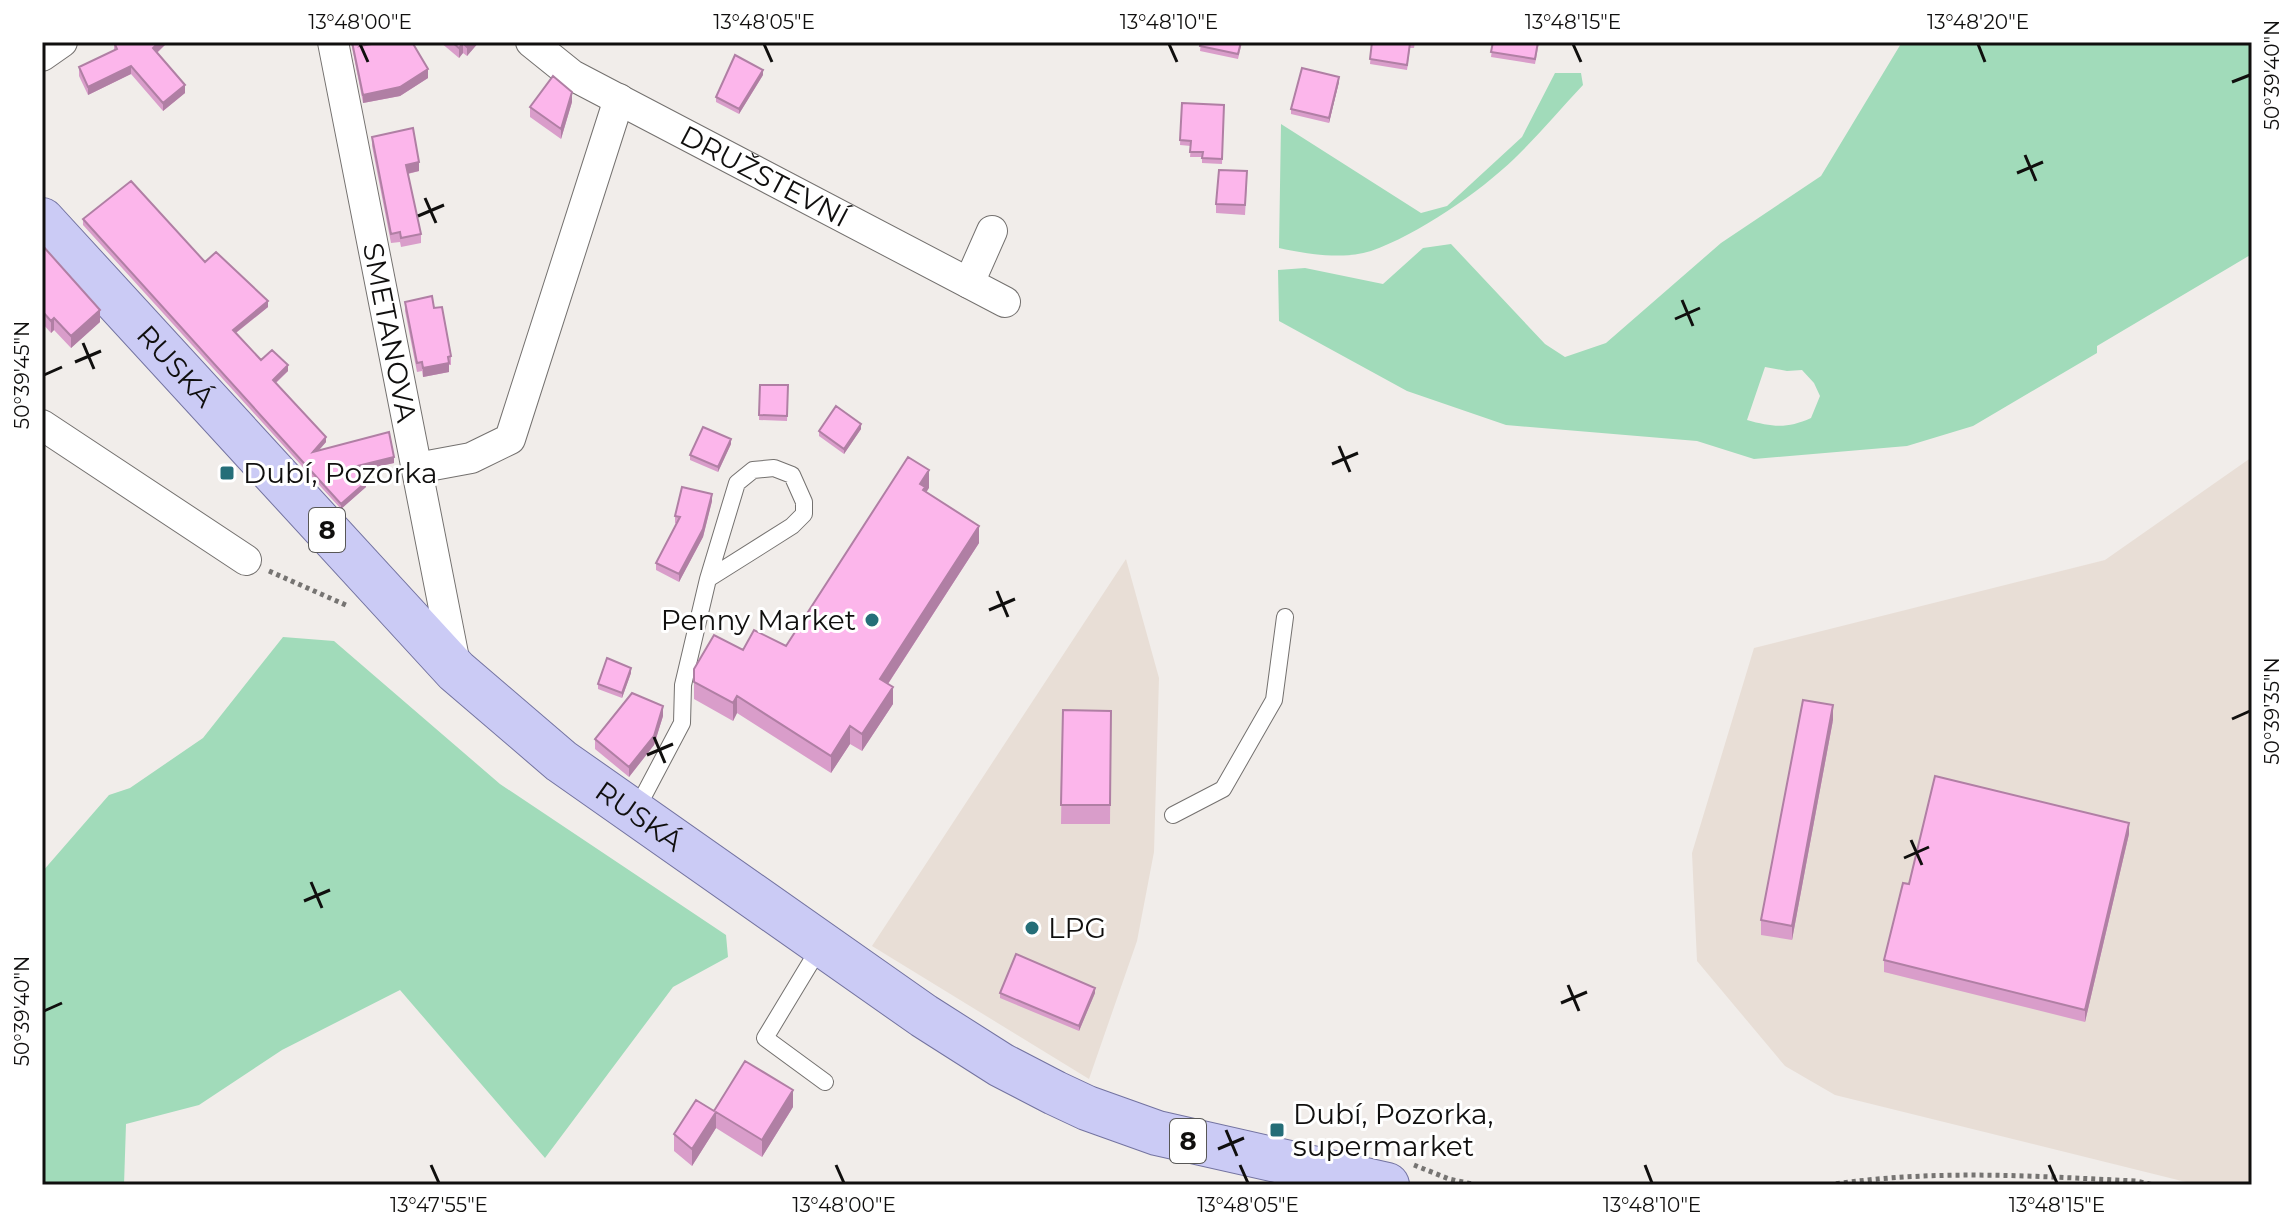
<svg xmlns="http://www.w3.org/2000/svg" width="2294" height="1227" font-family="Montserrat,sans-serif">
  <rect width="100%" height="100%" fill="#f1edea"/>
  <path fill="#e8ded6" d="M2252,457V1185H2198L1835,1095L1785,1066L1697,961L1692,853L1754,648L2105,560Z
    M1126,559L1159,678L1154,852L1137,941L1089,1079L872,946Z"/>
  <path fill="#a1dbba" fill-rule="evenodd" d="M1902,42H2252V254L2097,346V353L1973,426L1907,446L1754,459L1697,441L1506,425L1407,391L1279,321L1278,270L1305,268L1383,284L1423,248L1451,244L1545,344L1565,357L1606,343L1721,243L1821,176ZM1765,367L1787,371L1802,370L1814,383L1820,396L1811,418C1787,429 1772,427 1747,420Z
    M1555,73H1581L1583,85C1560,109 1539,135 1515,158C1480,192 1417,235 1371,251C1344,260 1306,254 1279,248L1281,124L1421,213L1447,206L1522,137Z
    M283,637L334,641L500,784L726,935L728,957L673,987L545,1158L400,990L282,1050L199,1105L126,1124L124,1185H42V872L109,795L130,788L203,738Z"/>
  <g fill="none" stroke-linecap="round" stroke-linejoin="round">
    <defs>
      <path id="lane" d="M635,812L682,723L683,685L708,579L737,483L753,470L774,468L792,475L804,502V514L792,526L708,579
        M1173,815L1223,789L1274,700L1285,617
        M820,947L765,1038L825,1082"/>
      <g id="street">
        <path id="s1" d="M333,42L456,669"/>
        <path id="s2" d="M531,42L572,75L1005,302"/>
        <path d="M42,56L62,42"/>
        <path d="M969,283L992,231"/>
        <path d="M42,425L246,560"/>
        <path d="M417,468L471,458L510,439L619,99"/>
      </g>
      <g id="primary">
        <path id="s3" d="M42,220L456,671L561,761L924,1016L1001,1065L1055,1093L1087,1108L1157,1133L1387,1185"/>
      </g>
    </defs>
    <use href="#lane" stroke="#74716f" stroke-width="18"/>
    <use href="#street" stroke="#74716f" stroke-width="32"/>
    <use href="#primary" stroke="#7373a0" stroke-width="46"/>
    <path stroke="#767472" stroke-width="5" stroke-dasharray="4 4" stroke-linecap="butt" d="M269,571L348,606
      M1414,1165L1449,1179L1477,1185
      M1828,1185C1933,1169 2031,1176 2136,1181L2154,1185"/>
    <use href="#lane" stroke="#fff" stroke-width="16"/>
    <use href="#street" stroke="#fff" stroke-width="30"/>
    <use href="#primary" stroke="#cbcbf5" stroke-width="44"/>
  </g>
  <path fill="#d99dca" d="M114,42H168L157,53L185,93L163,111L131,74L88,95L79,76V67L114,50Z
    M351,42H371L369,44L428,78L400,96L363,103Z
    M440,42H479L467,56L463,53L459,58Z
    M1201,42H1242L1238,59L1200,51Z
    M1370,42H1415L1414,48H1410L1407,70L1370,64L1372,42Z
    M1493,42H1539L1535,64L1491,57Z
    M763,75L739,114L716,102V97Z
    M1339,82L1329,123L1291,114V109Z
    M572,102L561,139L530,117V107Z
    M1182,103L1224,105L1222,164L1202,163V157H1190L1191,146L1180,145Z
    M372,137L419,171L408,174L421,234V243L401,247L400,242L391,243L372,146Z
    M1247,181L1245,215L1216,213V204Z
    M83,219L205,262L268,307L236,333L261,360L288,371L276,383L326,442L319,450L394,463L357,471L366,487L341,509L83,225Z
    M42,245L100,322L71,348L54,330L51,333L42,323Z
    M405,302L434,308L451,356V365H449V372L423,377L422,371L417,372L405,311Z
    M760,385H788L787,421L759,420Z
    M861,429L844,454L819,436V431Z
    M731,444L718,472L690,460V455Z
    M929,488L926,492L979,543L888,684L893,704L862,751L850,744L831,773L737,713L733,721L694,699V669L743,650L786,646Z
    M712,501L703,537L679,582L656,570V563L677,524L675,523V516Z
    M631,673L622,698L598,689V684Z
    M1063,710L1111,711L1110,824H1061Z
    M663,716L654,745L629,777L595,749V739Z
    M1833,720L1792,940L1761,935V920Z
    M2129,834L2085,1022L1884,972V960L1909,884Z
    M1000,993H1095L1079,1031L1000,998Z
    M793,1107L762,1157L716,1128L692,1166L674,1151V1134L714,1111Z"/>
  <path fill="#b07fa4" d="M159,42H168L153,56V48Z
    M471,42H479L467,56V47Z
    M463,43V53L459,58V48Z
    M131,66V74L88,95V87Z
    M428,69V78L400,96L363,103V95Z
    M763,70V75L739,114V109Z
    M1339,77V82L1329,123V118Z
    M185,85V93L163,111V103Z
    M572,92V102L561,139V129Z
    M419,162V171L406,174V165Z
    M268,301V307L233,335V330Z
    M100,310V322L71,348V336Z
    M54,318V330L51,333V321Z
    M449,363V372L423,377V368Z
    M288,365V371L273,385V380Z
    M861,424V429L844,454V449Z
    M326,437V442L313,457V452Z
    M731,439V444L718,472V467Z
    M394,457V463L353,472V467Z
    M929,470V488L925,494L920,484Z
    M366,482V487L341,509V504Z
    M712,494V501L703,537L679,582V574Z
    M979,526V543L880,696V679Z
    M631,668V673L622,698V693Z
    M893,687V704L862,751V734Z
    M737,696V713L733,721V703Z
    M1833,705V720L1792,940V926Z
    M663,706V716L654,745L629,777V767Z
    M850,726V744L831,773V756Z
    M2129,823V834L2085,1022V1010Z
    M1095,988V993L1079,1031V1026Z
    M793,1090V1107L762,1157V1140Z
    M716,1112V1128L692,1166V1149Z"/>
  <path fill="#fcb6eb" stroke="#b07fa4" stroke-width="2" d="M114,42H159L153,48L185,85L163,103L131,66L88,87L79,67L117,49Z
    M352,42H364L360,46L383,42H412L428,69L400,87L363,95Z
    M452,42H471L467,47L463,43L459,48Z
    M1201,42H1241L1238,54L1200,46Z
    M1372,42H1414L1410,43L1407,65L1370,59Z
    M1493,42H1538L1535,59L1491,52Z
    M735,55L763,70L739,109L716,97Z
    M1302,68L1339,77L1329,118L1291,109Z
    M553,76L572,92L561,129L530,107Z
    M1182,103L1224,105L1222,159L1202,158L1203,152H1190L1191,141L1180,140Z
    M413,128L419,162L406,165L421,234L401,238L400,232L391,234L372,137Z
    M1219,170L1247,171L1245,205L1216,204Z
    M131,181L205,262L216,252L268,301L233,330L261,360L272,350L288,365L273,380L326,437L313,452L389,432L394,457L353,467L366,482L341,504L83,219Z
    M42,245L100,310L71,336L54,318L51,321L42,311Z
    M432,296L434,308L442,307L451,356L448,357L449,363L423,368L422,362L417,363L405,302Z
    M760,385H788L787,416L759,415Z
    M836,406L861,424L844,449L819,431Z
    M703,427L731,439L718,467L690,455Z
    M908,457L929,470L920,484L925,487L923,490L979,526L880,679L893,687L862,734L850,726L831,756L737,696L733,703L694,682V669L714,635L743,650L754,630L786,646Z
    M682,487L712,494L703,529L679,574L656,563L680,517L675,516Z
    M607,658L631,668L622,693L598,684Z
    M632,693L663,706L654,736L629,767L595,739Z
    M1803,700L1833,705L1792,926L1761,920Z
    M1063,710L1111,711L1110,805H1061Z
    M1935,776L2129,823L2085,1010L1884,960L1903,883L1909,884Z
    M1016,954L1095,988L1079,1026L1000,993Z
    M745,1061L793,1090L762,1140L716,1112L692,1149L674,1134L696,1100L714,1111Z"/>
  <path fill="none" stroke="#100f0e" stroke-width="3" d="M360,44L368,62M764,44L772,62M1169,44L1177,62M1573,44L1581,62M1978,44L1985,62M2232,82L2250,75M2025,155L2036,181M2017,173L2043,162M425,198L436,223M418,216L444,205M1682,300L1693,326M1675,319L1700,308M83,343L94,369M75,362L101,351M44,375L62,367M1339,446L1350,472M1332,464L1358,453M997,591L1008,617M989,610L1015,599M2232,719L2250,711M654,737L665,763M647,755L673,744M1911,840L1922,865M1904,858L1929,847M311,882L322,908M304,901L330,890M1568,985L1579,1011M1561,1003L1587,992M44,1011L62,1003M1226,1130L1237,1156M1218,1149L1244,1138M431,1165L439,1183M836,1165L844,1183M1240,1165L1248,1183M1645,1165L1652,1183M2049,1165L2057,1183"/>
  <g fill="#256e78" stroke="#fff" stroke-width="3">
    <rect x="219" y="465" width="16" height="16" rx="4"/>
    <circle cx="872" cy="620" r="8"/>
    <circle cx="1032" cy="928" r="8"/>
    <rect x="1269" y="1122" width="16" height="16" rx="4"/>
  </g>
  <g text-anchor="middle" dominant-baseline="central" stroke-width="6" stroke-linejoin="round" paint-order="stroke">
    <g fill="#fff" stroke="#585756" stroke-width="2">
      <rect x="309" y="508" width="36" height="44" rx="6"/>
      <rect x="1170" y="1119" width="36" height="44" rx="6"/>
    </g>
    <g font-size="26" font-weight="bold" fill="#100f0e">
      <text x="327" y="530">8</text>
      <text x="1188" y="1141">8</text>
    </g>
    <g font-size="28" fill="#100f0e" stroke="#fff">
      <text stroke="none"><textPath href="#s2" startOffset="270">DRUŽSTEVNÍ</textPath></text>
      <text stroke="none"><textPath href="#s1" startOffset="296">SMETANOVA</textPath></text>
      <text stroke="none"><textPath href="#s3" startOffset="198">RUSKÁ</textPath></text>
      <text stroke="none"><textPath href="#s3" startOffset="846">RUSKÁ</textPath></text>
    </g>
    <g font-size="28" fill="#100f0e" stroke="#fff" text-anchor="start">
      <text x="243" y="473">Dubí, Pozorka</text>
      <text x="856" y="620" text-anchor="end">Penny Market</text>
      <text x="1048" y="928">LPG</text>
      <text x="1293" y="1114">Dubí, Pozorka,<tspan x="1293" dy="32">supermarket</tspan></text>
    </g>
  </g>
  <rect width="2294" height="1227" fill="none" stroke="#ffffff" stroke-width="88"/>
  <rect x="44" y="44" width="2206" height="1139" fill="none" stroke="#100f0e" stroke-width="3"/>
  <g font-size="20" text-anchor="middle" fill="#100f0e">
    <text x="360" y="29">13°48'00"E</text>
    <text x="764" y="29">13°48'05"E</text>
    <text x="1169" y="29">13°48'10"E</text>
    <text x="1573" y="29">13°48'15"E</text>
    <text x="1978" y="29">13°48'20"E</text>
    <text transform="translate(2272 75) rotate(-90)" y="7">50°39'40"N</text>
    <text transform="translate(22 375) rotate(-90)" y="7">50°39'45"N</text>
    <text transform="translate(2272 711) rotate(-90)" y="7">50°39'35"N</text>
    <text transform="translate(22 1011) rotate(-90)" y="7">50°39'40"N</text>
    <text x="439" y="1212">13°47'55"E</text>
    <text x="844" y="1212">13°48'00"E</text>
    <text x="1248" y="1212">13°48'05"E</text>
    <text x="1652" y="1212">13°48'10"E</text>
    <text x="2057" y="1212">13°48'15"E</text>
  </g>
</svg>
